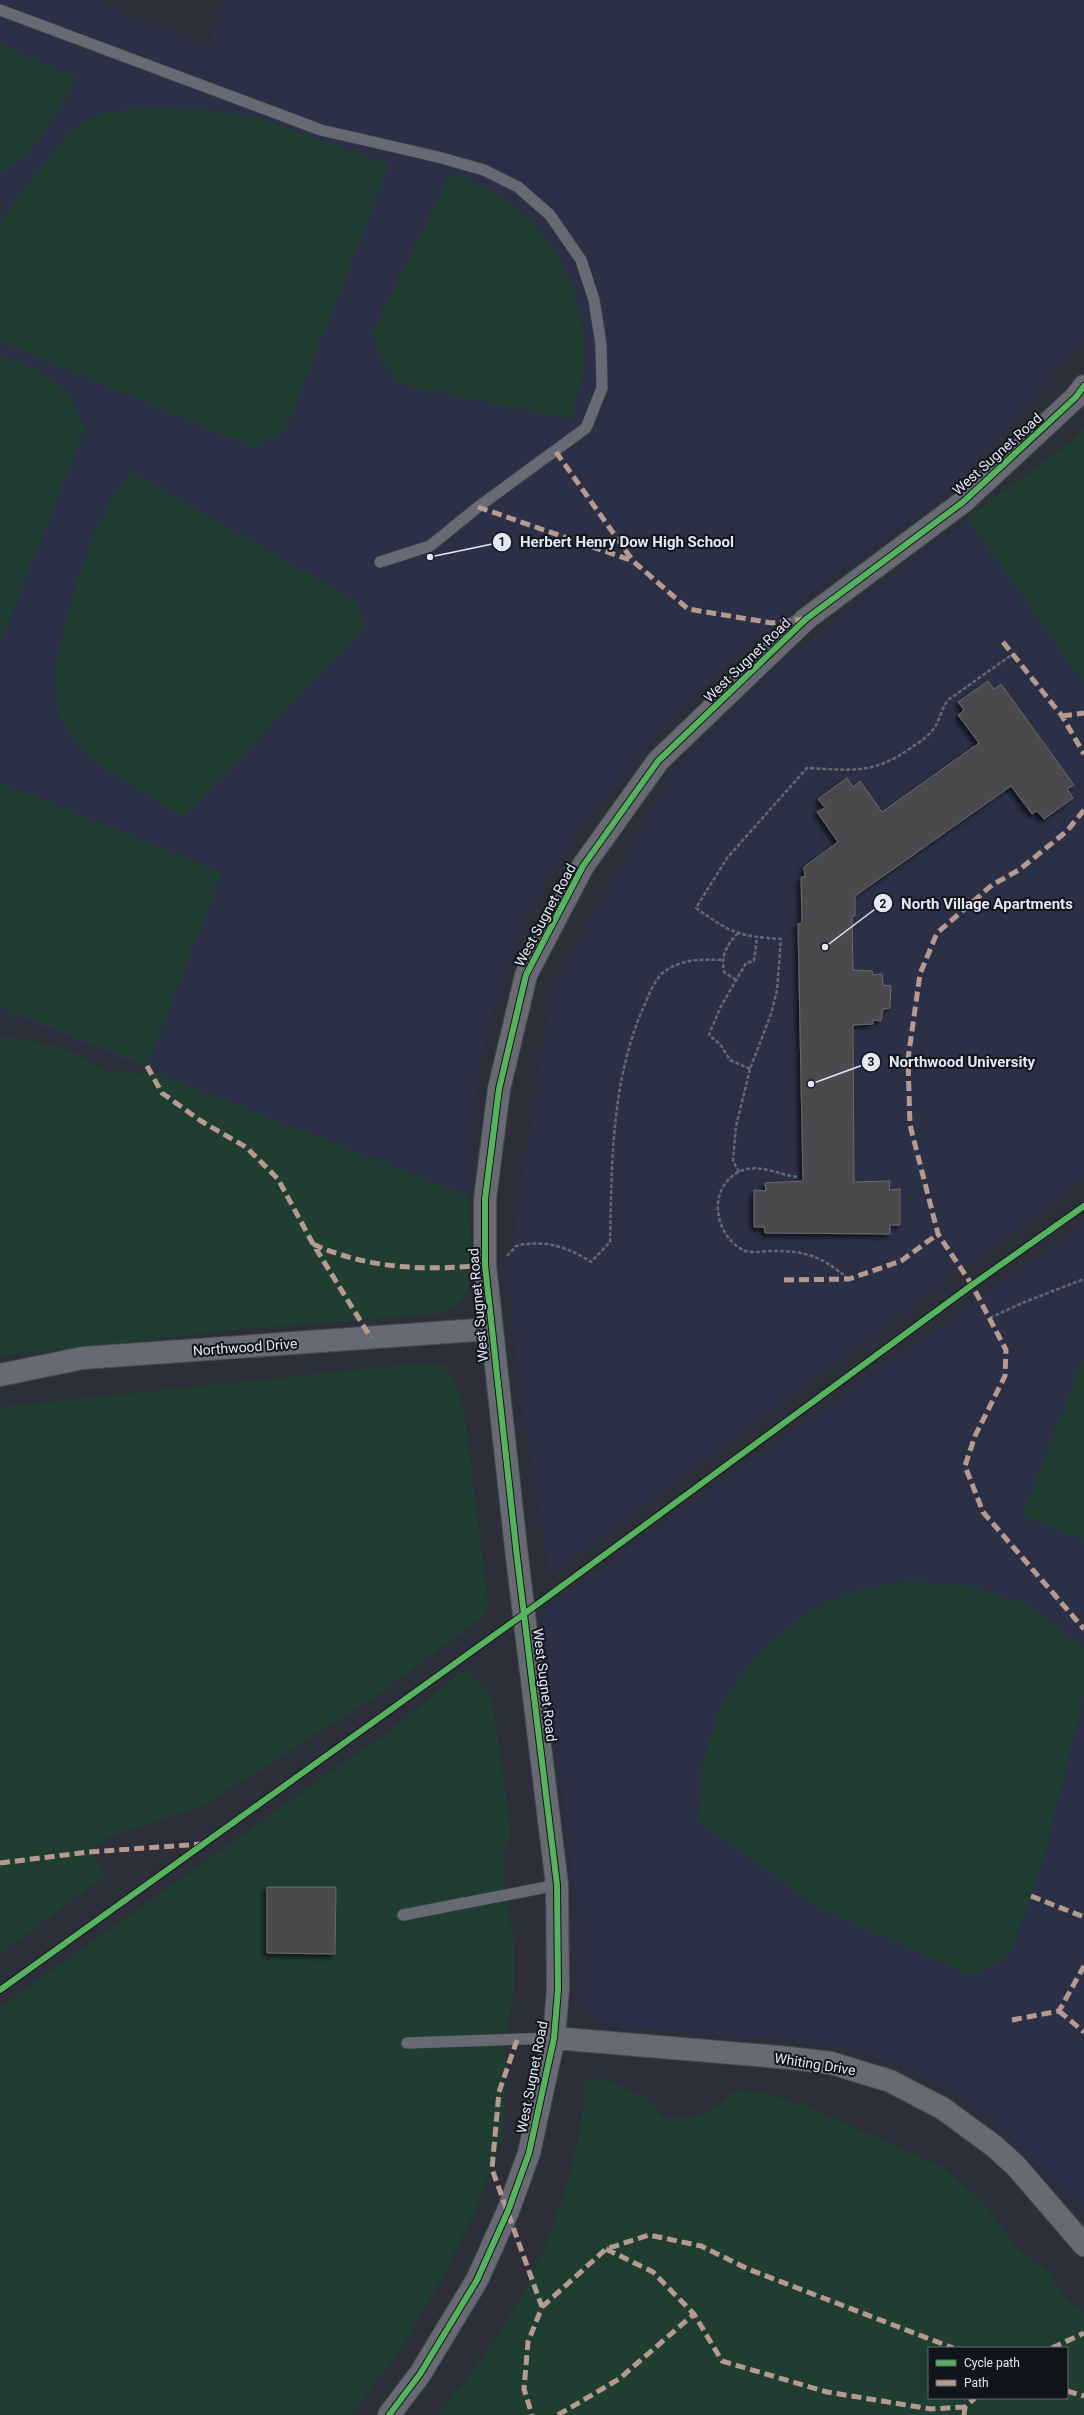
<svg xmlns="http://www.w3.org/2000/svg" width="1084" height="2415" font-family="Roboto,sans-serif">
  <defs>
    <filter id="shadow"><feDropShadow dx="-3.5" dy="3.5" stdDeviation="2" flood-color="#0009"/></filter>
  </defs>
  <rect width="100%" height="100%" fill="#2c2e39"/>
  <path fill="#2b3047" d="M0,0H94L207,49L225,0H1084V341L948,492L772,623L690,699L592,811L529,911L487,1028L473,1113L469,1196L0,1012Z
    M967,518L1084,684V1178L550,1575L517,1371L508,1273L552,990L671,776L797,650Z
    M1084,1223V2212L993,2119L960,2095L896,2063L853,2050L780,2039L622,2028L602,2024L587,2014L577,2002V1910L541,1612Z"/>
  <path fill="#1f3d30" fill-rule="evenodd" d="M0,44L77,78L62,107L28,154L0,173Z
    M140,108L200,109L254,117L390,165L285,431L253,448L0,341V224L12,204L71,130L101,113Z
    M451,173L491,189L530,220L555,251L575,293L583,335V370L572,419L398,384L377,351L373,332Z
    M0,356L29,365L66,390L85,428L0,644Z
    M1084,427V684L967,518L1072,441Z
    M130,471L355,601L365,627L183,818L91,760L60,720L54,671L72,597L96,528Z
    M0,782L222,873L147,1066L0,1007Z
    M0,1037C41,1040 77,1049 110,1074L118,1069L142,1074L146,1069L469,1196C469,1217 475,1280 465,1295C459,1306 448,1310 437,1314L256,1328L0,1356Z
    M1084,1356V1540L1022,1516Z
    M422,1363L444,1365L456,1384L464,1408L486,1585L488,1607L483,1617L375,1697L204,1806L108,1837L89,1852L107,1875L0,1954V1407Z
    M907,1581L967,1585L1023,1602L1084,1648V1695L1042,1864L1009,1957L970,1975L820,1909L699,1822L702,1766L721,1704L754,1659L804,1614L853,1591Z
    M465,1669L491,1695L508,1806L511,1839L503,1849L506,1894L514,1942V1993L505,2040V2115L499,2148L476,2209L443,2276L406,2342L351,2415H0V2007L397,1725Z
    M601,2077L649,2099L662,2117C701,2121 708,2112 737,2090L772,2095L807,2106L943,2167L984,2204L1016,2247L1049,2272L1068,2300L1084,2312V2415H438C462,2384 488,2352 508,2319C549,2251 581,2161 585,2082ZM929,2348H1067V2398H929Z"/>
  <path fill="#4b494b" stroke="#6b696a" filter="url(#shadow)" d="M988,681L994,689L1001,684L1074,785L1067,789L1073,798L1044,819L1037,811L1032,814L1011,786L855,896V916H852L853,970L872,971L873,975L882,974L883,985L891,986L890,1008L883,1009L881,1021L873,1020V1024L853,1025L854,1182L890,1181L889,1190L900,1189V1225H890V1234L765,1233L764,1227H754V1190L766,1191L765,1183L803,1181L798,924L802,923L801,877H805L804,867L838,842L817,812L825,808L818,799L847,778L853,787L860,781L882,812L979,743L958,715L964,710L958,702Z
    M267,1887H336L335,1954L267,1953Z"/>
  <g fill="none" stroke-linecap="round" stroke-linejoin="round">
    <defs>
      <path id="lane" d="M0,10L321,130L438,157L484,170L518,187L550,215L581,260L594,300L601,344L602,388L586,428L478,507L430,546L380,562
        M403,1915L557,1885
        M407,2043L554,2038"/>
      <path id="street" d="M0,1375L83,1358L491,1329
        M554,2038L790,2058L831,2063L890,2081L942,2108L994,2146L1016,2166L1084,2245
        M389,2415L420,2374L477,2280L508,2211L529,2153L554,2038L558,1989L557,1885L517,1557L485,1265V1199L499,1089L526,975L583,866L658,761L806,619L963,502L1076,397L1084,386"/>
    </defs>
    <use href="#lane" stroke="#474a53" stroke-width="12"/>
    <use href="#street" stroke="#474a53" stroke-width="24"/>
    <path stroke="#666870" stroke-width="2.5" stroke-dasharray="4 2" stroke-linecap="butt" d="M736,980L724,972C721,955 726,946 738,933
      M750,1069L730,1060L720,1044L709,1035L720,1008L746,963L754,961L757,937
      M739,1172L733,1161L736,1126L750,1069L771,1014L777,990L781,939C737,936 731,933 696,908L727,858L807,768C851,770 874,775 912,747C918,743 926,738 931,732C940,723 940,710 948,700L1013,654
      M797,1177C776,1174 755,1161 735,1174C707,1193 716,1236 743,1250C750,1254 763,1251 771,1251C808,1251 820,1256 849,1279
      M507,1256L516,1246C544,1239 568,1247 591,1262L610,1242C612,1162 611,1081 644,1006C649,995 654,980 664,972C681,959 702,959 722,960
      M990,1318L1022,1303L1084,1279"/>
    <use href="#lane" stroke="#686a73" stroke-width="11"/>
    <use href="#street" stroke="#686a73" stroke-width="22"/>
    <path stroke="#b69a8f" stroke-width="5" stroke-dasharray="10 5" stroke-linecap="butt" d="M556,452L633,561L688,609L772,623L804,619
      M478,507L633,561
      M1003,642L1062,716L1084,754
      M1062,716L1084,713
      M1084,810L1067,831L1019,870L992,885L937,933L920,974L908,1059L910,1125L938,1234L972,1285L1006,1350L1005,1376L975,1436L965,1466L983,1512L1084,1629
      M147,1066L162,1093L201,1121L246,1147L278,1179L313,1244L371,1338
      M313,1244C368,1269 426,1271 485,1265
      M784,1280L849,1279L901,1261L938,1234
      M0,1863L89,1852L202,1844
      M1031,1896L1084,1917
      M1059,2011L1084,2032
      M1012,2020L1059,2011L1084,1966
      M517,2040L499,2092L492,2169L542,2307L528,2342L524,2389L532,2415
      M606,2249L653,2272L694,2314L722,2361L827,2392L931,2409L965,2407
      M542,2307L606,2249L649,2235L701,2246L748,2269L953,2348
      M1052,2348L1084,2333
      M1067,2391L1084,2396
      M558,2415L619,2379L694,2314
      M964,2415L965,2407L975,2398"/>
    <defs>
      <path id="cycleway" d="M0,1990L524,1614L972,1285L1084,1206
        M389,2415L420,2374L477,2280L508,2211L529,2153L554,2038L558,1989L557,1885L517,1557L485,1265V1199L499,1089L526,975L583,866L658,761L806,619L963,502L1076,397L1084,386"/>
    </defs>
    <use href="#cycleway" stroke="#12141c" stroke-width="8"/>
    <use href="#cycleway" stroke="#56b35d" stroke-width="6"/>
  </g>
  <g text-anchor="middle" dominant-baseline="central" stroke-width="4" stroke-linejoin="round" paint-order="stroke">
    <g font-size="14" fill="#e5e8f5" stroke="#12141c">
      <text transform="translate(997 454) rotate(-42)">West Sugnet Road</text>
      <text transform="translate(747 660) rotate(-44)">West Sugnet Road</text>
      <text transform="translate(545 915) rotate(-62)">West Sugnet Road</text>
      <text transform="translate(478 1305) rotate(-95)">West Sugnet Road</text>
      <text transform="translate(245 1347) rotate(-4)">Northwood Drive</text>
      <text transform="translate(545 1685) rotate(83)">West Sugnet Road</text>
      <text transform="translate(815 2064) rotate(9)">Whiting Drive</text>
      <text transform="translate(532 2077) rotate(-79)">West Sugnet Road</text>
    </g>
  </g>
  <path fill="none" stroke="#e5e8f5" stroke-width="1.5" d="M430 557L502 542M825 947L883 903M811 1084L871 1062"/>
  <g fill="#e5e8f5" stroke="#12141c" stroke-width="1.5">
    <circle cx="430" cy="557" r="4"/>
    <circle cx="825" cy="947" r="4"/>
    <circle cx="811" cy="1084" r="4"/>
    <circle cx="502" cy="542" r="10"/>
    <circle cx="883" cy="903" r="10"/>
    <circle cx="871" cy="1062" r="10"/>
  </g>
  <g font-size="12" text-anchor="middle" font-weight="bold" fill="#111">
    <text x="502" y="546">1</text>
    <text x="883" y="908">2</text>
    <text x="871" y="1066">3</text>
  </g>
  <g font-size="15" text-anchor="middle" font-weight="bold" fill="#e5e8f5" stroke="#12141c" stroke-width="4" stroke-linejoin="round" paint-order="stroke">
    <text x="627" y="547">Herbert Henry Dow High School</text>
    <text x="987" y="909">North Village Apartments</text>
    <text x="962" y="1067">Northwood University</text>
  </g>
  <rect x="928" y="2347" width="140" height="52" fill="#12141c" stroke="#666973"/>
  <rect x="936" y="2360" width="20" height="6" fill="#56b35d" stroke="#666973"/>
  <text x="964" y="2367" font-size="12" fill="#e5e8f5">Cycle path</text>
  <rect x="936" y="2380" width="20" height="6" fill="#b69a8f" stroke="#666973"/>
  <text x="964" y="2387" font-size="12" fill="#e5e8f5">Path</text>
</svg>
